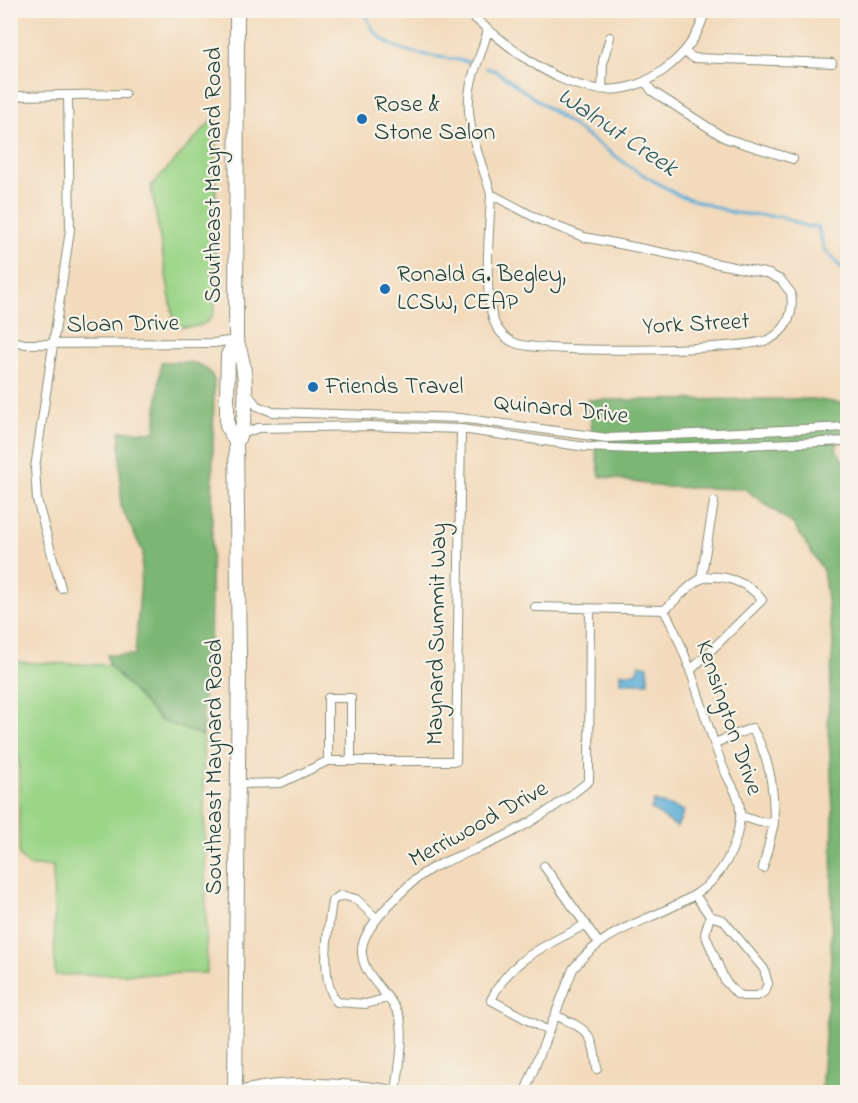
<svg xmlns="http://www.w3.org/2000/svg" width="858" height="1103" font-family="'Indie Flower',sans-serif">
  <rect width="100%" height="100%" fill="#f7f3e8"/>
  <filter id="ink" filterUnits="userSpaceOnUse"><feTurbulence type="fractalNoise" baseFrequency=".0167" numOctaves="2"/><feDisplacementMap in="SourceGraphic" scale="12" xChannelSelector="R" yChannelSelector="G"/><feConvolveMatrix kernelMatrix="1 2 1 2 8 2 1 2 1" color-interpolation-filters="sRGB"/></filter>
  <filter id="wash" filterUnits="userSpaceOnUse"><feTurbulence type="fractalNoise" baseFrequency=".008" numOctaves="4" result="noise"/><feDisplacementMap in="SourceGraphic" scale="24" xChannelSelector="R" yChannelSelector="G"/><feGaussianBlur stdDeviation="1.35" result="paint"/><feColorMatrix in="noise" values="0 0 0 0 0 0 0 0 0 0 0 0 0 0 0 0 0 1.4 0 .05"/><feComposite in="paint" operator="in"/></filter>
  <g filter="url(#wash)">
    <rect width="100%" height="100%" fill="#f3dabb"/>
    <path fill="#9bd588" stroke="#5d895e" stroke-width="1.5" d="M216,116L215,308C210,329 193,327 175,327L151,186Z
      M11,662L109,665L160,720L203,736L207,973L55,975L53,866H29L19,856V756H11Z"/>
    <path fill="#7cb674" stroke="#4e7a54" stroke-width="1.5" d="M161,362C182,363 205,357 214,380L210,657H204L203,736L160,720L109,665L107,655H135L143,552L121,507L120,431L155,432Z
      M812,399L847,404V416L836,449L848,468L847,1092H821L831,958L833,811L828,719L833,642L823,570L794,525L745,489L663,487L600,476L587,400Z"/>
    <path fill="#5dafd8" stroke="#3e7686" stroke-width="1.5" d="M639,664L648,666V683H621V673H636Z
      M654,801L684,811L677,827L651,809Z"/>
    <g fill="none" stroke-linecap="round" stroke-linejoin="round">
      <path stroke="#5dafd8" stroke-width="3" d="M365,10C375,58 431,53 469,62
        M486,68L496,71L635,170L678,195L734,213L782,217L805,226L818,227L824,249L848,275"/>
    </g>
  </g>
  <g filter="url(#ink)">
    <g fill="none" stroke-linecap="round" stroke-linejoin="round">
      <defs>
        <path id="street" d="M465,10C519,55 593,125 665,69C685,54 700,35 705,10
          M488,29C484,46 477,62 472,79C461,120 480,156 491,194
          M684,52L694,58L832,63
          M645,81L652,91L725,138L793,159
          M602,89L603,61L610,37
          M16,96L125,94
          M491,194L540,220L584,237L769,274L781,280L791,293C794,313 788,329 770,339C746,351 541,354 515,343C508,340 502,335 498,329C481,305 490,225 491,194Z
          M10,340L25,344L214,343L236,340
          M246,392L257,406L273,412L460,418L607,438L848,427
          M240,435L258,428L366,426L461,429L586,447L635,449L848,441
          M701,579L714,502
          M61,588L37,500L35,468L70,230L68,95
          M664,610C673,603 692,582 701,579C721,572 750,583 762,600L692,669
          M715,743L752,728C770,758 774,788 774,823
          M328,761V698H351V761
          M238,784L281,783L328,761H456L461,429
          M741,816L759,822L774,823L763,868
          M544,866L598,942
          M695,895L710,916L723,920L764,969L768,984L764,992L757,996H743L737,994L725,981L705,934L710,916
          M377,919L356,899L341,895L332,901C328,928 319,981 337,1002L366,1004L387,998
          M555,1015C588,1030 593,1032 597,1069
          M548,1031L491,1000C512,956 546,947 586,924
          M237,1092C280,1077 359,1083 405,1092
          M396,1092C398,1074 406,1032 399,1015C389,991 360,976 362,948C364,925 413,878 434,867C458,855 485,847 509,834C537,819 565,801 589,781L590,609
          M512,1092H516
          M525,1092L573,969C607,925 652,922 696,894C722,877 737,848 740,818C742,796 730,785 723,767C702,715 692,660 664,610L535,607"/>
        <path id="primary" d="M236,340L228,355L227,398V426L236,442
          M235,1092L239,657L236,442C250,418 247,366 236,340L237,10"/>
      </defs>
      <use href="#street" stroke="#898c78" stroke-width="10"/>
      <use href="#primary" stroke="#898c78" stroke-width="16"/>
      <use href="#street" stroke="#fff" stroke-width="8"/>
      <use href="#primary" stroke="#fff" stroke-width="14"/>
    </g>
  </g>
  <g fill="#1f6fb2" stroke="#f7f3e8" stroke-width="2">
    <circle cx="362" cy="119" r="6"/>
    <circle cx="385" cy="289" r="6"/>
    <circle cx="313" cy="387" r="6"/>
  </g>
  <g text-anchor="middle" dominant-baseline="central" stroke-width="4.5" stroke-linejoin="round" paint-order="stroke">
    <g font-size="24" fill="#1f3d34" stroke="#f7f3e8" text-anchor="start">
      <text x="374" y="105">Rose &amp;<tspan x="374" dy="28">Stone Salon</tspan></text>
      <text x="397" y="275">Ronald G. Begley,<tspan x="397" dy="28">LCSW, CEAP</tspan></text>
      <text x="325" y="387">Friends Travel</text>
    </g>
    <g font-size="24" fill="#1f3d34" stroke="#f7f3e8">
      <text transform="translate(214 175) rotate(-90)">Southeast Maynard Road</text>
      <text transform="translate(123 325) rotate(-1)">Sloan Drive</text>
      <text transform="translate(696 325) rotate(-3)">York Street</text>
      <text transform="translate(561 410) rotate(6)">Quinard Drive</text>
      <text transform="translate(438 634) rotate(-89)">Maynard Summit Way</text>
      <text transform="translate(728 718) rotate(71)">Kensington Drive</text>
      <text transform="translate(215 767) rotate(-90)">Southeast Maynard Road</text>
      <text transform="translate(479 825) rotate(-29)">Merriwood Drive</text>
    </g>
    <g font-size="26" font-style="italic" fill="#2e5a5d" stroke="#f7f3e8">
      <text transform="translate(617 133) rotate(34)">Walnut Creek</text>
    </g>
  </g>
  <rect width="858" height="1103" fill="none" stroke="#f7f3e8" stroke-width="36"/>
</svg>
